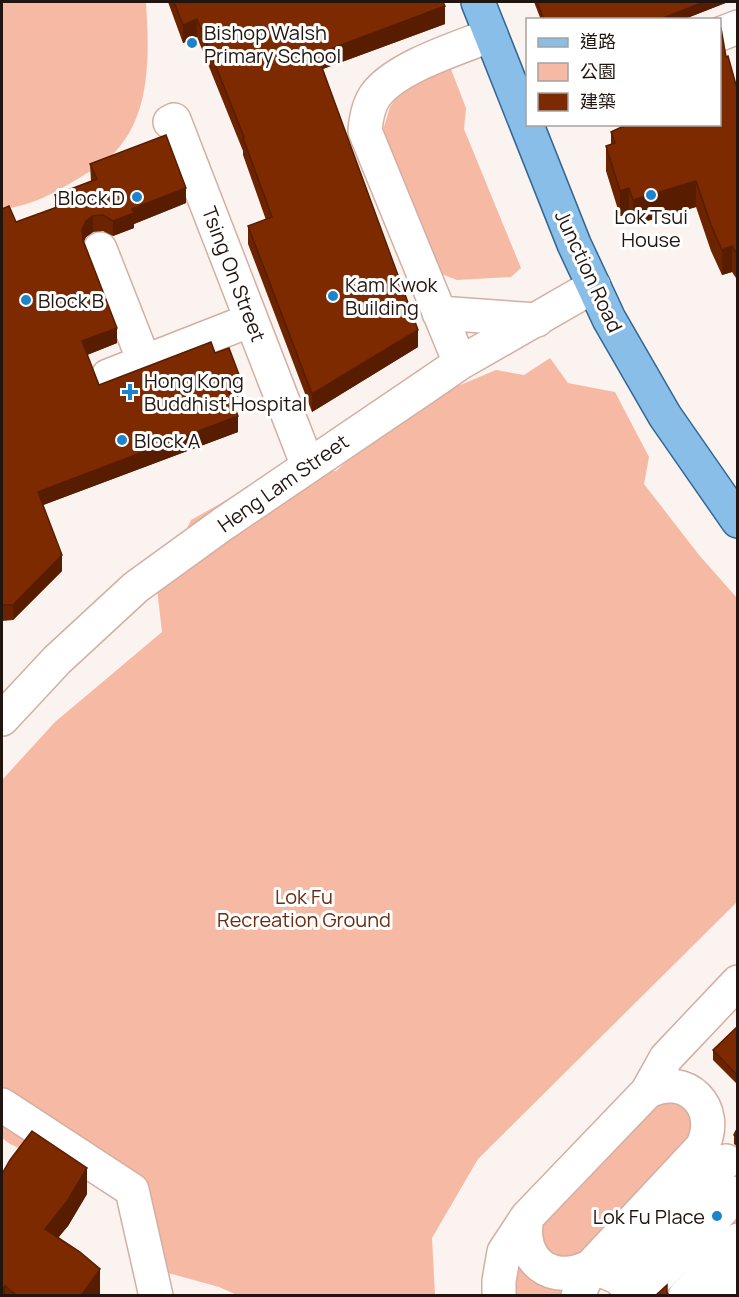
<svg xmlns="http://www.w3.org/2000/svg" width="739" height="1297" font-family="Manrope,'Noto Sans TC',sans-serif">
  <rect width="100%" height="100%" fill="#fbf3f0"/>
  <path fill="#f6b9a3" d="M2,2H146C149,51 152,112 116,151C104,164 89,172 74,181C53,194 27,207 2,209Z
    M449,64L466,108L464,129L521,268L511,277L457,280L439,273L382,133L390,107L410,78Z
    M550,358L568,383L615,392L649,457L644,484L699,555L737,598V902L478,1159L432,1238L435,1295H237L219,1287L161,1271L117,1192L10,1144L2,1138V780L55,722L162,632L157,589L191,520L278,471H336L405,408L496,370L524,375Z
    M667,1100L684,1104L694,1121L688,1137L584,1254L563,1261L544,1248L541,1231L543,1225L655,1108Z
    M527,1264L575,1286L571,1295L514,1296L516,1271Z"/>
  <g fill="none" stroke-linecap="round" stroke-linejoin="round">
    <defs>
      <path id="minor" d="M720,34L738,27
        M170,122L174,120L308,466
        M100,249L144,361
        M439,313L537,320
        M460,363L365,131C366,119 368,106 375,96C395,67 459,48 491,35
        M108,376L251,320
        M2,719L57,660L136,587L223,524L428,385L460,363L594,286
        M647,1092L666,1058L738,982
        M2,1105L132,1190L156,1296
        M527,1217C518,1260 551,1287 591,1266
        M591,1266L617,1277L639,1296L738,1193
        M617,1277L726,1161
        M499,1296V1281L504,1252L527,1217L647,1092C686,1071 722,1108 702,1147L591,1266L578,1296
        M685,1296L738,1240
        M723,1296L738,1282"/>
      <path id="major" d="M478,2L574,244L609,319L665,416L738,521"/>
    </defs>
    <use href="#minor" stroke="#d3afa2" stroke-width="36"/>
    <use href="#major" stroke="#326793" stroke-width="36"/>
    <use href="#minor" stroke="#fff" stroke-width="33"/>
    <use href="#major" stroke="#89bee8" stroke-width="33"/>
  </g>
  <path fill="#6c2400" d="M168,2H443L445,24L323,69L418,347L312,412L248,244V226L266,220L243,155V151L197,37L183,43Z
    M534,2H728L682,20H541Z
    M726,57L736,85H738V281L732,272L722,275L711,251L696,207L633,225L629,214L620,216L606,171V146L611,144V132L720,124Z
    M90,164L186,203L134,224V228L113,236L103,231L93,232L86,237L83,242L117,343L87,355L99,385L215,353L241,395L231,399L238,432L43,505L62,571L13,620L2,621V209L16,222L55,208V195L91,181Z
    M737,373H738V416L736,414Z
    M738,1026V1085L713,1060V1050Z
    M738,1127V1147L734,1144V1135Z
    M2,1174L87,1194L68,1226L58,1237L100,1294L99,1296H2Z"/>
  <path fill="#581d00" d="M704,2H728L682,20H658Z
    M445,6V24L317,71V54Z
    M197,19V37L183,43V25Z
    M696,181V207L633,225V200Z
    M186,188V203L134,224V228L113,236V221L132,209Z
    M629,188V214L620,216V191Z
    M93,216V232L86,237L82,246V230L86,221Z
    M732,246V272L722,275V250Z
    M117,328V343L82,357V341Z
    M418,330V347L312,412V394Z
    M241,380V395L226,401V385Z
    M238,416V432L38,507V492Z
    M62,555V571L13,620V605Z
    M87,1168V1194L68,1226L45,1254V1229Z
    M100,1269V1294L99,1296H81Z
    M5,1286V1296H2V1291Z"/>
  <path fill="#7d2a00" stroke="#581d00" stroke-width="1.5" d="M174,2H443L445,6L317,54L418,330L312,394L248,226L272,217L243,138L244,137L197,19L183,25Z
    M537,2H704L658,20H544Z
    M721,28L726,57L728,56L736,85H738V256L732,246L722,250L711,225L696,181L633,200L629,188L620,191L606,146L615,143L611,132L628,124H720V28Z
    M166,135L186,188L132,209L134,213L113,221L103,215L93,216L86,221L82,230L83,240L117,328L82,341L99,385L211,342L215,353L229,348L241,380L226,385L238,416L38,492L62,555L13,605H2V209L9,206L16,222L60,206L55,195L97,179L90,164Z
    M738,1026V1076L713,1050Z
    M738,1127V1137L734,1135Z
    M32,1131L87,1168L68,1200L45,1229L80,1252L100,1269L81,1296H17L5,1286L2,1291V1174L10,1160Z
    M667,1285V1292L669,1296H655Z"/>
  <g fill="#1c83cd" stroke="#fff" stroke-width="2">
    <circle cx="192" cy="43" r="6"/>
    <circle cx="651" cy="195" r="6"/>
    <circle cx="137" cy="197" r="6"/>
    <circle cx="333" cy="296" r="6"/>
    <circle cx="26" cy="300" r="6"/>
    <path d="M127 383h6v6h6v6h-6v6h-6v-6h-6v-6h6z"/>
    <circle cx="122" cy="440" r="6"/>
    <circle cx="717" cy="1216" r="6"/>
  </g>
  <g text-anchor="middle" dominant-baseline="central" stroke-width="6" stroke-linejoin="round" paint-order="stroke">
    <g font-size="20" fill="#211510" stroke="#fff" text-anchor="start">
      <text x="204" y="32">Bishop Walsh<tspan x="204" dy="23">Primary School</tspan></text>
      <text x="125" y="197" text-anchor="end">Block D</text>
      <text x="651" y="216" text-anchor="middle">Lok Tsui<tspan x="651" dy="23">House</tspan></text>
      <text x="345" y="284">Kam Kwok<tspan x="345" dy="23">Building</tspan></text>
      <text x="38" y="300">Block B</text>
      <text x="144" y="380">Hong Kong<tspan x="144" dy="23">Buddhist Hospital</tspan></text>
      <text x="134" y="440">Block A</text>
      <text x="705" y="1216" text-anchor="end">Lok Fu Place</text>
    </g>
    <g font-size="20" fill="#211510" stroke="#fff">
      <text transform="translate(589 271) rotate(65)">Junction Road</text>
      <text transform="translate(234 274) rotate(69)">Tsing On Street</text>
      <text transform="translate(283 483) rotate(-35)">Heng Lam Street</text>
    </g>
    <g font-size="20" fill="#682d15" stroke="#fff">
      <text x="304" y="896">Lok Fu<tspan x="304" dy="23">Recreation Ground</tspan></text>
    </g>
  </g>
  <rect width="739" height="1297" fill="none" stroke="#211510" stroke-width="6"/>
  <rect x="526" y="18" width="195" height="108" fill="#ffffff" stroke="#a6a19f" stroke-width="1.5"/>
  <rect x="538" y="38" width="30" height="9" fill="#89bee8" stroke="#a6a19f" stroke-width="1.5"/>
  <text x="580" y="48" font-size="18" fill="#211510">道路</text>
  <rect x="538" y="63" width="30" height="18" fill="#f6b9a3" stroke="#a6a19f" stroke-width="1.5"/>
  <text x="580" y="78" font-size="18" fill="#211510">公園</text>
  <rect x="538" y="93" width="30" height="18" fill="#7d2a00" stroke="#a6a19f" stroke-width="1.5"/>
  <text x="580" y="108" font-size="18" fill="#211510">建築</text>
</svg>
